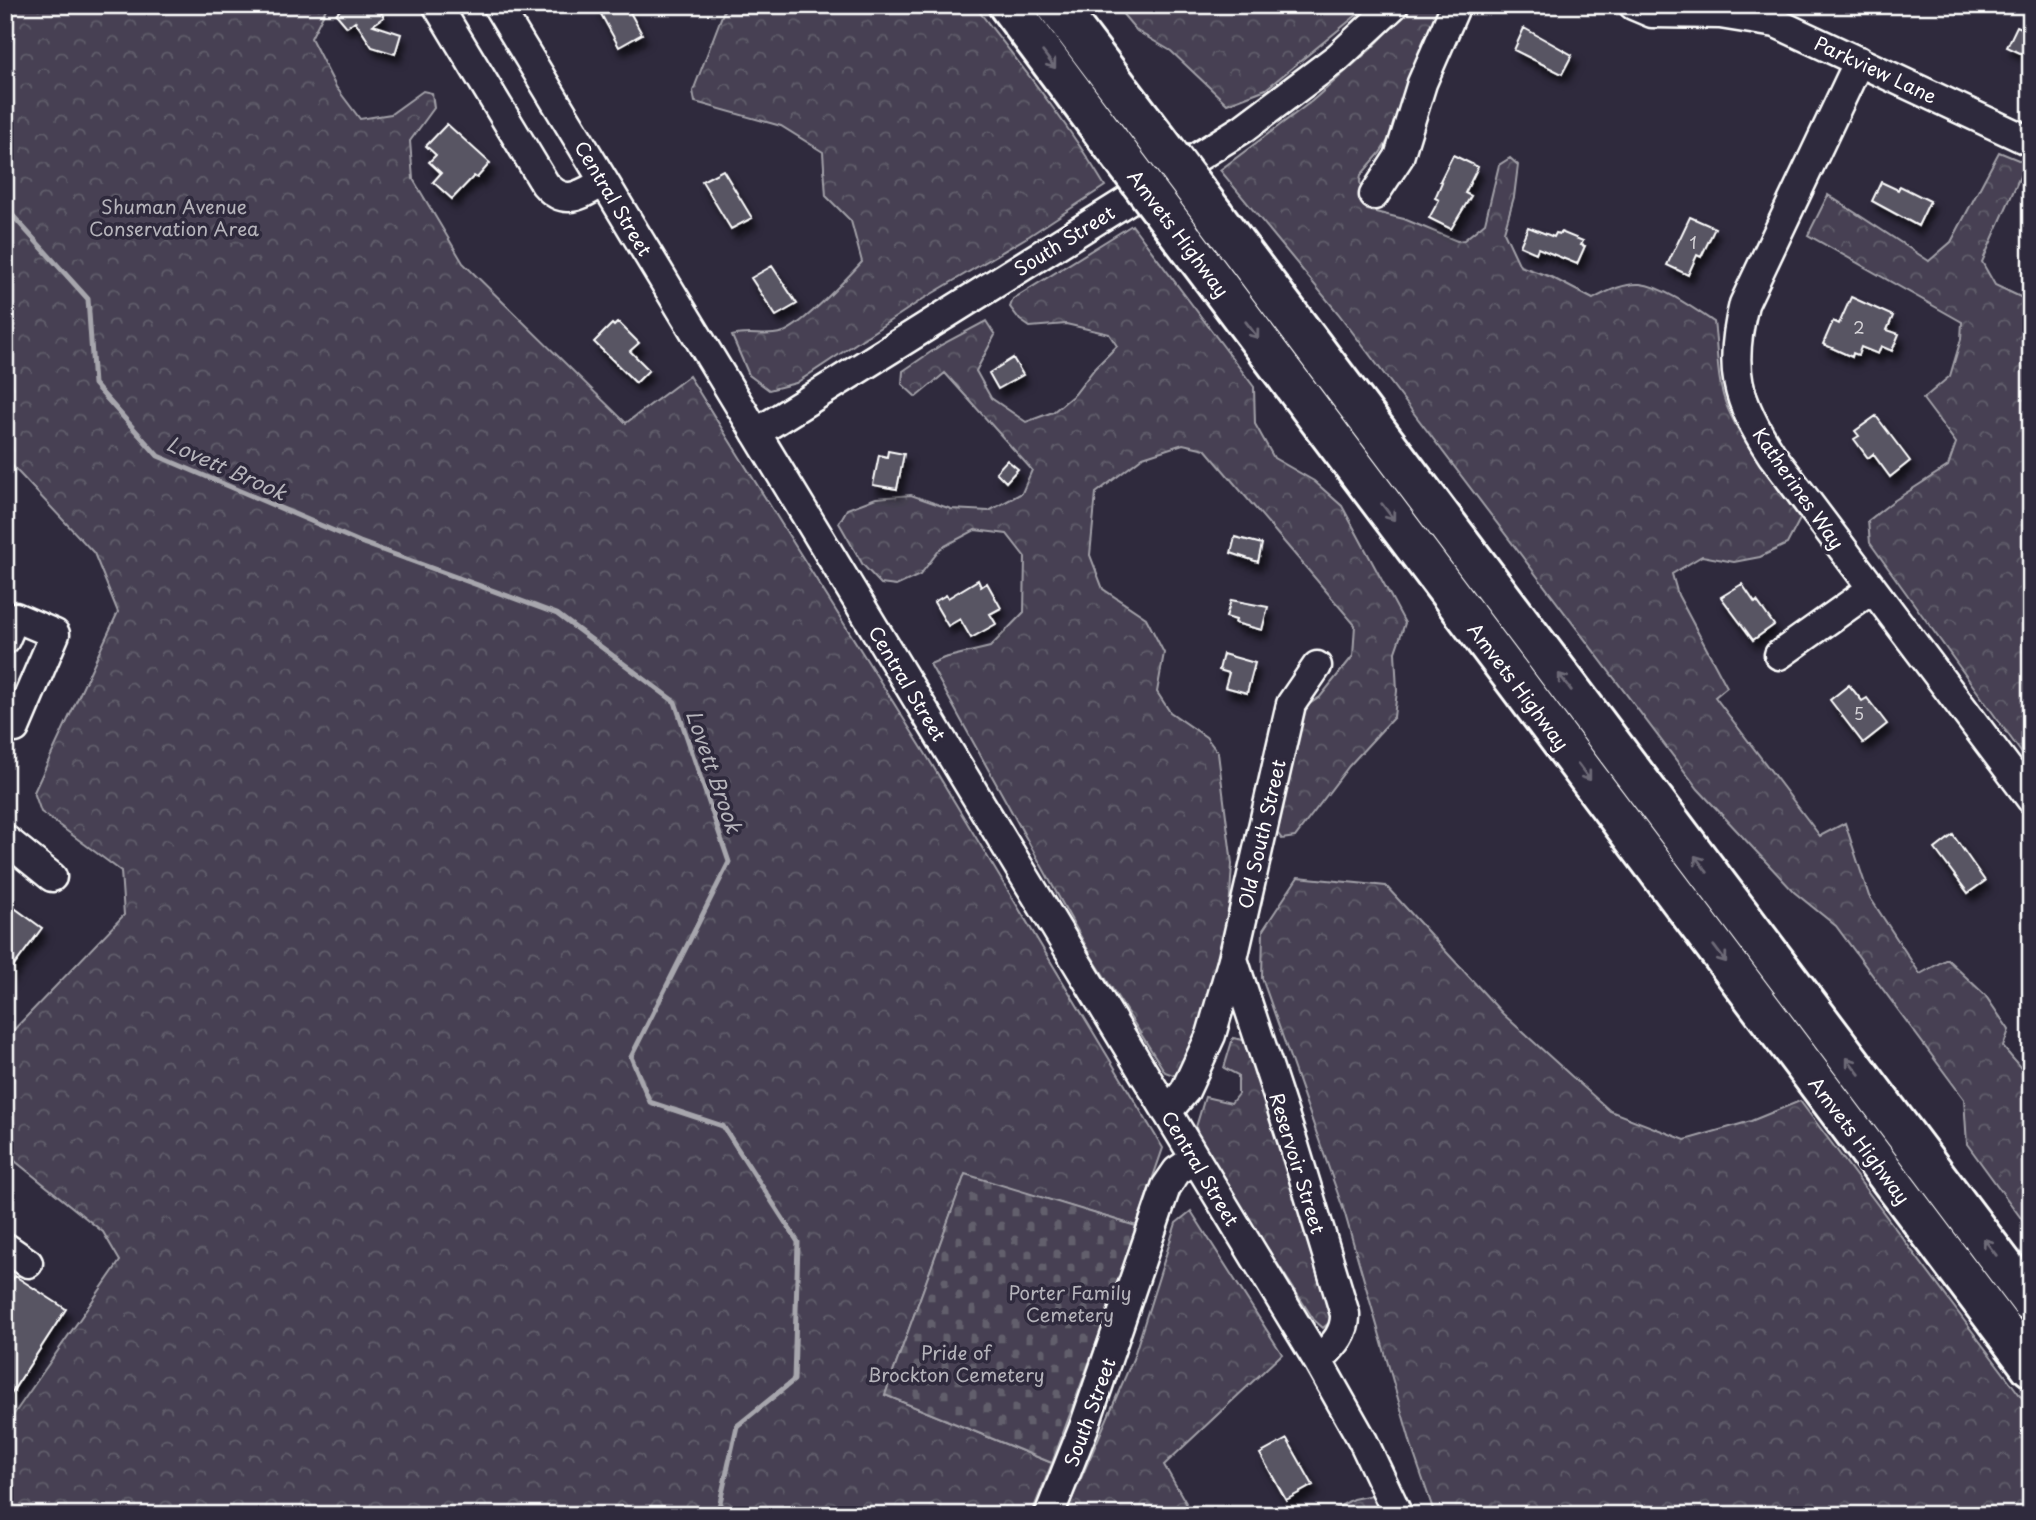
<svg xmlns="http://www.w3.org/2000/svg" width="2036" height="1520" font-family="'Playpen Sans',sans-serif">
  <defs>
    <pattern id="forest-crowns" width="20" height="18" patternUnits="userSpaceOnUse" patternTransform="scale(1.75)"><rect width="20" height="18" fill="#464152"/><path d="M2 6a3 3 0 1 1 6 0M12 15a3 3 0 1 1 6 0" fill="none" stroke="#625e6c"/></pattern>
    <pattern id="cemetery-stones" width="16" height="16" patternUnits="userSpaceOnUse" patternTransform="scale(1.75)"><rect width="16" height="16" fill="#464152"/><path d="M2 7V4a2 2 0 0 1 4 0v3zM10 15v-3a2 2 0 0 1 4 0v3z" fill="#625e6c"/></pattern>
    <filter id="shadow"><feDropShadow dx="4.5" dy="8" stdDeviation="3.5" flood-color="#0009"/></filter>
  </defs>
  <rect width="100%" height="100%" fill="#2f2a3d"/>
  <filter id="ink" filterUnits="userSpaceOnUse"><feTurbulence type="fractalNoise" baseFrequency=".0143" numOctaves="2"/><feDisplacementMap in="SourceGraphic" scale="14" xChannelSelector="R" yChannelSelector="G"/><feConvolveMatrix kernelMatrix="1 2 1 2 8 2 1 2 1" color-interpolation-filters="sRGB"/></filter>
  <g filter="url(#ink)">
    <path fill="url(#forest-crowns)" stroke="#a2a0a8" stroke-width="2" d="M5,5H328L311,38L336,87L360,119L391,114L423,91L432,93L434,108L410,141L413,179L463,263L626,423L689,376L925,753L1163,1148L1136,1226L965,1175L885,1395L1052,1463L1031,1515H5V1427L120,1261L103,1232L5,1153V1039L124,915L121,871L41,812L34,792L118,612L94,553L5,458Z
      M726,5H974C1020,64 1067,122 1105,186L1029,236L923,299L796,383L769,390L749,375L732,336C748,331 764,337 780,333C798,330 848,277 862,262L851,221L826,196L823,152L781,126L695,102L693,91Z
      M1115,5H1369L1266,89L1227,104L1171,51L1137,31Z
      M1414,5H1442L1397,126L1380,153L1361,175L1360,182L1367,210L1404,219L1457,241L1464,240L1485,223L1499,165L1510,158L1518,165L1514,197L1504,232L1520,266L1551,277L1593,299C1607,291 1624,283 1640,284C1662,286 1696,310 1714,322C1718,350 1716,382 1728,409C1745,448 1776,484 1800,519L1787,544L1760,557L1734,562L1702,556L1672,574L1678,595L1727,687L1715,697L1820,836L1845,823L1869,896L1920,974L1947,959L1985,995L2009,1030L2003,1047L2031,1080V1232L1967,1144L1964,1099L1836,926L1794,892L1698,789L1338,313L1220,170L1312,101L1371,49Z
      M1999,152L2026,163L1982,262L1995,285L2031,302V766L1870,543L1868,521L1892,502L1948,466L1956,443L1923,399L1950,376L1961,339L1962,322L1808,235L1828,195L1929,261L1951,242Z
      M1132,225L1254,387L1255,424L1274,458L1314,481L1342,506L1405,623L1395,652L1397,691L1394,717L1349,766L1295,837L1282,839L1275,830L1296,713L1320,697L1353,656L1355,625L1205,449L1183,444L1143,457L1096,493L1090,555L1103,589L1146,618L1164,653L1157,692L1170,712L1206,737L1218,753L1232,864L1228,927L1197,1037L1181,1075L1176,1076L1165,1072L1092,957L930,664L944,658L990,647L1024,612L1025,557L1007,534L975,530L941,548L920,575L896,586L881,584L863,565L839,523L847,509L876,498L911,495L951,509L989,511L1022,493L1032,470L945,373L916,397L902,384L903,371L941,345L986,321L995,335L976,371L991,398L1026,422L1053,412L1075,394L1095,368L1117,346L1109,334L1066,324L1030,327L1020,320L1010,307L1013,299Z
      M1298,877L1386,886L1503,1014L1610,1111L1685,1140L1751,1121L1800,1101L2031,1410V1515H1435L1413,1451L1345,1214L1262,978L1263,930Z
      M1233,1038L1243,1040L1251,1050L1333,1313L1331,1321L1323,1328L1314,1320L1201,1146L1196,1127L1205,1097L1231,1103L1238,1094V1075L1224,1068Z
      M1191,1211L1282,1354L1164,1465L1193,1515H1065L1133,1359L1176,1223Z
      M1372,1495L1377,1498L1383,1515H1324L1353,1499Z"/>
    <path fill="url(#cemetery-stones)" stroke="#a2a0a8" stroke-width="2" d="M965,1174L1136,1226L1113,1298L1052,1463L885,1395Z"/>
    <g fill="none" stroke-linecap="round" stroke-linejoin="round">
      <path stroke="#a7a6ad" stroke-width="5" d="M5,207L88,299L94,384L158,456L360,542L557,614L675,702L729,862L631,1057L650,1102L723,1126L798,1242L794,1380L737,1426L719,1507L723,1515"/>
    </g>
    <path fill="#595564" stroke="#fff" stroke-width="2" filter="url(#shadow)" d="M345,5H380L377,7L384,17L373,25L401,34L395,54L372,47L355,21L347,27L336,14Z
      M596,5H626L642,34L619,47Z
      M2017,26L2031,32V58L2007,47Z
      M1524,28L1572,55L1562,74L1514,50Z
      M447,124L490,163L477,178L474,176L452,199L433,182L441,173L429,162L436,155L426,146Z
      M1453,155L1478,167L1465,193L1471,196L1451,229L1429,218L1439,200L1435,198L1442,182L1440,181Z
      M723,170L752,218L731,229L702,181Z
      M1881,182L1898,190L1900,186L1930,201L1918,226L1872,201Z
      M1690,217L1715,228L1701,257L1697,255L1688,275L1667,265Z
      M1528,227L1554,237L1556,233L1560,234L1561,232L1583,241L1581,245L1585,246L1577,264L1538,248L1536,253L1520,246Z
      M772,266L797,304L776,316L751,278Z
      M1851,297L1893,316L1887,330L1899,334L1892,351L1881,346L1878,354L1861,347L1858,355L1853,353L1852,357L1823,344L1833,321L1839,324Z
      M618,322L639,343L630,351L649,370L636,383L594,342L612,324L614,326Z
      M1013,358L1023,375L998,389L989,373Z
      M1876,416L1910,461L1890,477L1873,454L1868,458L1854,439L1859,436L1855,431Z
      M888,451L904,454L897,489L873,485L879,455L887,457Z
      M1007,460L1018,469L1006,482L996,472Z
      M1235,537L1262,544L1258,562L1231,553Z
      M978,580L981,587L987,583L1001,608L990,614L996,624L971,638L960,619L948,626L934,602L946,595L948,598Z
      M1742,584L1755,603L1757,601L1774,625L1753,640L1721,597Z
      M1231,600L1268,607L1262,630L1235,623L1236,620L1226,617Z
      M1223,654L1255,663L1247,693L1225,687L1229,673L1219,670Z
      M1849,685L1862,701L1867,698L1887,724L1863,743L1830,700Z
      M1953,835L1985,881L1968,893L1935,849Z
      M5,901L42,928L5,978Z
      M15,1276L66,1309L5,1403V1292Z
      M1287,1439L1313,1485L1286,1500L1260,1454Z"/>
    <g fill="none" stroke-linecap="round" stroke-linejoin="round">
      <defs>
        <path id="minor" d="M437,5L545,184C566,208 581,194 604,182
          M497,5L1318,1361L1363,1441L1398,1515
          M1633,5L1652,13L1720,14L1776,23L2031,142
          M1859,61L1744,304C1728,368 1736,400 1772,455L2031,799
          M1374,195L1399,157L1422,83L1456,5
          M756,433L1244,128L1337,58L1394,5
          M5,640L15,617L55,634L15,728L5,724
          M1779,655L1872,589
          M5,839L52,877
          M1233,959L1293,1142L1345,1314C1346,1335 1331,1347 1318,1361
          M1167,1112L1185,1091L1211,1035L1233,959L1291,704L1317,666
          M5,1247L28,1263
          M1049,1515L1084,1427L1166,1187L1177,1171L1195,1159"/>
        <path id="highway" d="M1008,5L1108,139
          M1056,5L1142,119
          M1215,216L2031,1302
          M1181,236L2031,1367"/>
      </defs>
      <use href="#minor" stroke="#fff" stroke-width="33"/>
      <use href="#highway" stroke="#fff" stroke-width="44"/>
      <use href="#minor" stroke="#2f2a3d" stroke-width="28"/>
      <use href="#highway" stroke="#2f2a3d" stroke-width="38"/>
      <defs>
        <path id="highway-bridge" d="M1142,119L1215,216
          M1108,139L1181,236"/>
      </defs>
      <use href="#highway-bridge" stroke="#fff" stroke-width="44" stroke-linecap="butt"/>
      <use href="#highway-bridge" stroke="#2f2a3d" stroke-width="38"/>
    </g>
    <defs><path id="oneway-shaft" d="M-6 0H5M1.5-3L5.5 0L1.5 3" fill="none" stroke-width="1.6" stroke-linecap="round" stroke-linejoin="round" transform="scale(1.75)"/></defs>
    <g stroke="#6d6a77">
      <use href="#oneway-shaft" transform="translate(1049 60) rotate(53)"/>
      <use href="#oneway-shaft" transform="translate(1252 330) rotate(53)"/>
      <use href="#oneway-shaft" transform="translate(1388 512) rotate(53)"/>
      <use href="#oneway-shaft" transform="translate(1565 682) rotate(-127)"/>
      <use href="#oneway-shaft" transform="translate(1584 772) rotate(53)"/>
      <use href="#oneway-shaft" transform="translate(1701 864) rotate(-127)"/>
      <use href="#oneway-shaft" transform="translate(1720 954) rotate(53)"/>
      <use href="#oneway-shaft" transform="translate(1853 1066) rotate(-127)"/>
      <use href="#oneway-shaft" transform="translate(1990 1247) rotate(-127)"/>
    </g>
  </g>
  <g text-anchor="middle" dominant-baseline="central" stroke-width="7" stroke-linejoin="round" paint-order="stroke">
    <g font-size="16" fill="#d6d4d8">
      <text x="1693" y="242">1</text>
      <text x="1859" y="327">2</text>
      <text x="1859" y="713">5</text>
    </g>
    <g font-size="19" fill="#fff" stroke="#2f2a3d">
      <text transform="translate(1876 69) rotate(25)">Parkview Lane</text>
      <text transform="translate(614 198) rotate(59)">Central Street</text>
      <text transform="translate(1179 233) rotate(53)">Amvets Highway</text>
      <text transform="translate(1064 240) rotate(-32)">South Street</text>
      <text transform="translate(1799 488) rotate(55)">Katherines Way</text>
      <text transform="translate(908 683) rotate(59)">Central Street</text>
      <text transform="translate(1519 686) rotate(53)">Amvets Highway</text>
      <text transform="translate(1261 834) rotate(-77)">Old South Street</text>
      <text transform="translate(1860 1140) rotate(53)">Amvets Highway</text>
      <text transform="translate(1298 1163) rotate(73)">Reservoir Street</text>
      <text transform="translate(1201 1168) rotate(59)">Central Street</text>
      <text transform="translate(1089 1412) rotate(-70)">South Street</text>
    </g>
    <g font-size="19" fill="#b5b3ba" stroke="#2f2a3d">
      <text x="174" y="206">Shuman Avenue<tspan x="174" dy="22">Conservation Area</tspan></text>
      <text x="1070" y="1292">Porter Family<tspan x="1070" dy="22">Cemetery</tspan></text>
      <text x="956" y="1352">Pride of<tspan x="956" dy="22">Brockton Cemetery</tspan></text>
    </g>
    <g font-size="21" font-style="italic" fill="#b6b4bb" stroke="#2f2a3d">
      <text transform="translate(227 467) rotate(24)">Lovett Brook</text>
      <text transform="translate(715 771) rotate(71)">Lovett Brook</text>
    </g>
  </g>
  <rect width="2036" height="1520" fill="none" stroke="#2f2a3d" stroke-width="28"/>
  <rect x="14" y="14" width="2008" height="1492" fill="none" stroke="#fff" stroke-width="2.5" filter="url(#ink)"/>
</svg>
